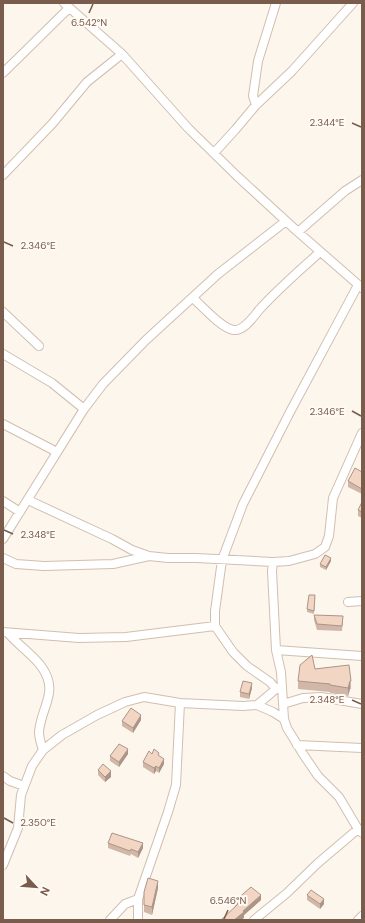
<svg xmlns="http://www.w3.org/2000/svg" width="365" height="923" font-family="'DM Sans',sans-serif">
  <rect width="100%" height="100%" fill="#fdf6ec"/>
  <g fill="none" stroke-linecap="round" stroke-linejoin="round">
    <defs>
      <path id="minor" d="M64,3L122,54L188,128L237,176L298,232L362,288
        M3,73L69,8
        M256,105L253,96L258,61L276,3
        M214,153L235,130L256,105L292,71L353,3
        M3,175L52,124L87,82L122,54
        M298,232L345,191L362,180
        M193,298C202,306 222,329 234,330C244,331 254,316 259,310C278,289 299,271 320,252
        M3,312L39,346
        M3,354L52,383L84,409
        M3,424L57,452
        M28,500L112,539L132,550L149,556L168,558H196L273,562L272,571L276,650L281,672L284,719L287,728L303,754L318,776L339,797L358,829L362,833
        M3,501L20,512
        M3,539L84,409L103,384L146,340L218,274L286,221
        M3,558L16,564L44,566L113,564L149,556
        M273,562L289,561L315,554L325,547L329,536L333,498L362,433
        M348,602L362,601
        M3,632L79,638L126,637L215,626
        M8,633C18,645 32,654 41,666C60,692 41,706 39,732C39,737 41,744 43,750
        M276,650L362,656
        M276,689L270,682L247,666L233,652L215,626V611L222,560L243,504L290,412L358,285
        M283,704L303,698L321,697L362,704
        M257,705L276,689L280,687
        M297,745L362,748
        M3,776L10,781L24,786
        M3,865L18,828L21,795L32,766L43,750L62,735L97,715L125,702L144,697L180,703
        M110,920L125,904L138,899
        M138,920V899L168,812L176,785L180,703L243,706L257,705L273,712L284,719
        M254,920L287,893L318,863L358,829
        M358,920L362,916"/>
    </defs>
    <use href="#minor" stroke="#d1beb0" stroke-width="10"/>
    <use href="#minor" stroke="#fff" stroke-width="8"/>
  </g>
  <path fill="#d1b7a8" d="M362,472V494L348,487V481Z
    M362,502V518L358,516V510Z
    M331,561L326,570L320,567V564Z
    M315,595L314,614L307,612V609Z
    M314,615L343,621L342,631L317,630L314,620Z
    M315,669L351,681V689H350L348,696L330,693V692L298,689V681Z
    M252,688L249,699L240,697V692Z
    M141,720L133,733L122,726V721Z
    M128,754L119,767L110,761V756Z
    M152,754L159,756L164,764L159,773L156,771L154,774L143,767V762Z
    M98,770L111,777L105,782L98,775Z
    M108,843L143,848L138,858L131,854L130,856L108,848Z
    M158,888L152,915L144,912V892Z
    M307,895L324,904L320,909L307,900Z
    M261,900L244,915V918L235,907V901Z"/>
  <path fill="#aa9588" d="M331,558V561L326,570V567Z
    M350,681V689L348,696V688Z
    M252,683V688L249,699V694Z
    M141,715V720L133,733V728Z
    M128,749V754L119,767V762Z
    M164,759V764L159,773V768Z
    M156,766V771L154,774V768Z
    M111,771V777L105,782V777Z
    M143,843V848L138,858V852Z
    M158,881V888L152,915V907Z
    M261,895V900L244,915V918L241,920H234L243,911Z
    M324,899V904L320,909V904Z"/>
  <path fill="#f3d5c3" stroke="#aa9588" d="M355,468L362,472V489L348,481Z
    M362,502V512L358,510Z
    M325,555L331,558L326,567L320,564Z
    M309,595H315L314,611L307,609Z
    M314,615L343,616L342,626L317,624Z
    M312,655L315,669L349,665L351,681H350L348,688L330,685V684L298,681L300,665Z
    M243,681L252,683L249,694L240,692Z
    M131,708L141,715L133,728L122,721Z
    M119,744L128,749L119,762L110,756Z
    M154,749L159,753L158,755L164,759L159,768L156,766L154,768L143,762L149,751L152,754Z
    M103,764L111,771L105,777L98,770Z
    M112,833L143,843L138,852L131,849L130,851L108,843Z
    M148,878L158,881L152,907L144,905V892Z
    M251,887L261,895L243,911L244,912L234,920H221L238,904L235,901Z
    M311,890L324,899L320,904L307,895Z"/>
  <path fill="none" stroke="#7a5c4d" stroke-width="1.5" d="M89,13L93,4M352,123L361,127M4,242L13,246M352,411L361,416M4,530L13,534M352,700L361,704M4,818L13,823M224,919L228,910"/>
  <g font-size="10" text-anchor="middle" fill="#7a5c4d" stroke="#fffaf3" stroke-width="4" stroke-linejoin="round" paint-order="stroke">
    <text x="89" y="26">6.542°N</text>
    <text x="327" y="126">2.344°E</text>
    <text x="38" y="249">2.346°E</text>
    <text x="327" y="415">2.346°E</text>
    <text x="38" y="538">2.348°E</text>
    <text x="327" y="703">2.348°E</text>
    <text x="38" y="826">2.350°E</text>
    <text x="228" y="904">6.546°N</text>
  </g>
  <rect width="365" height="923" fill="none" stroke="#7a5c4d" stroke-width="8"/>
  <g transform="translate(36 887) rotate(116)" stroke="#fffaf3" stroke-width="3" paint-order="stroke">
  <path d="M0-3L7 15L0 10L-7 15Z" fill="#7a5c4d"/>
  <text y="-6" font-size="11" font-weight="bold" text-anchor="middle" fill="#7a5c4d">N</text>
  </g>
</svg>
